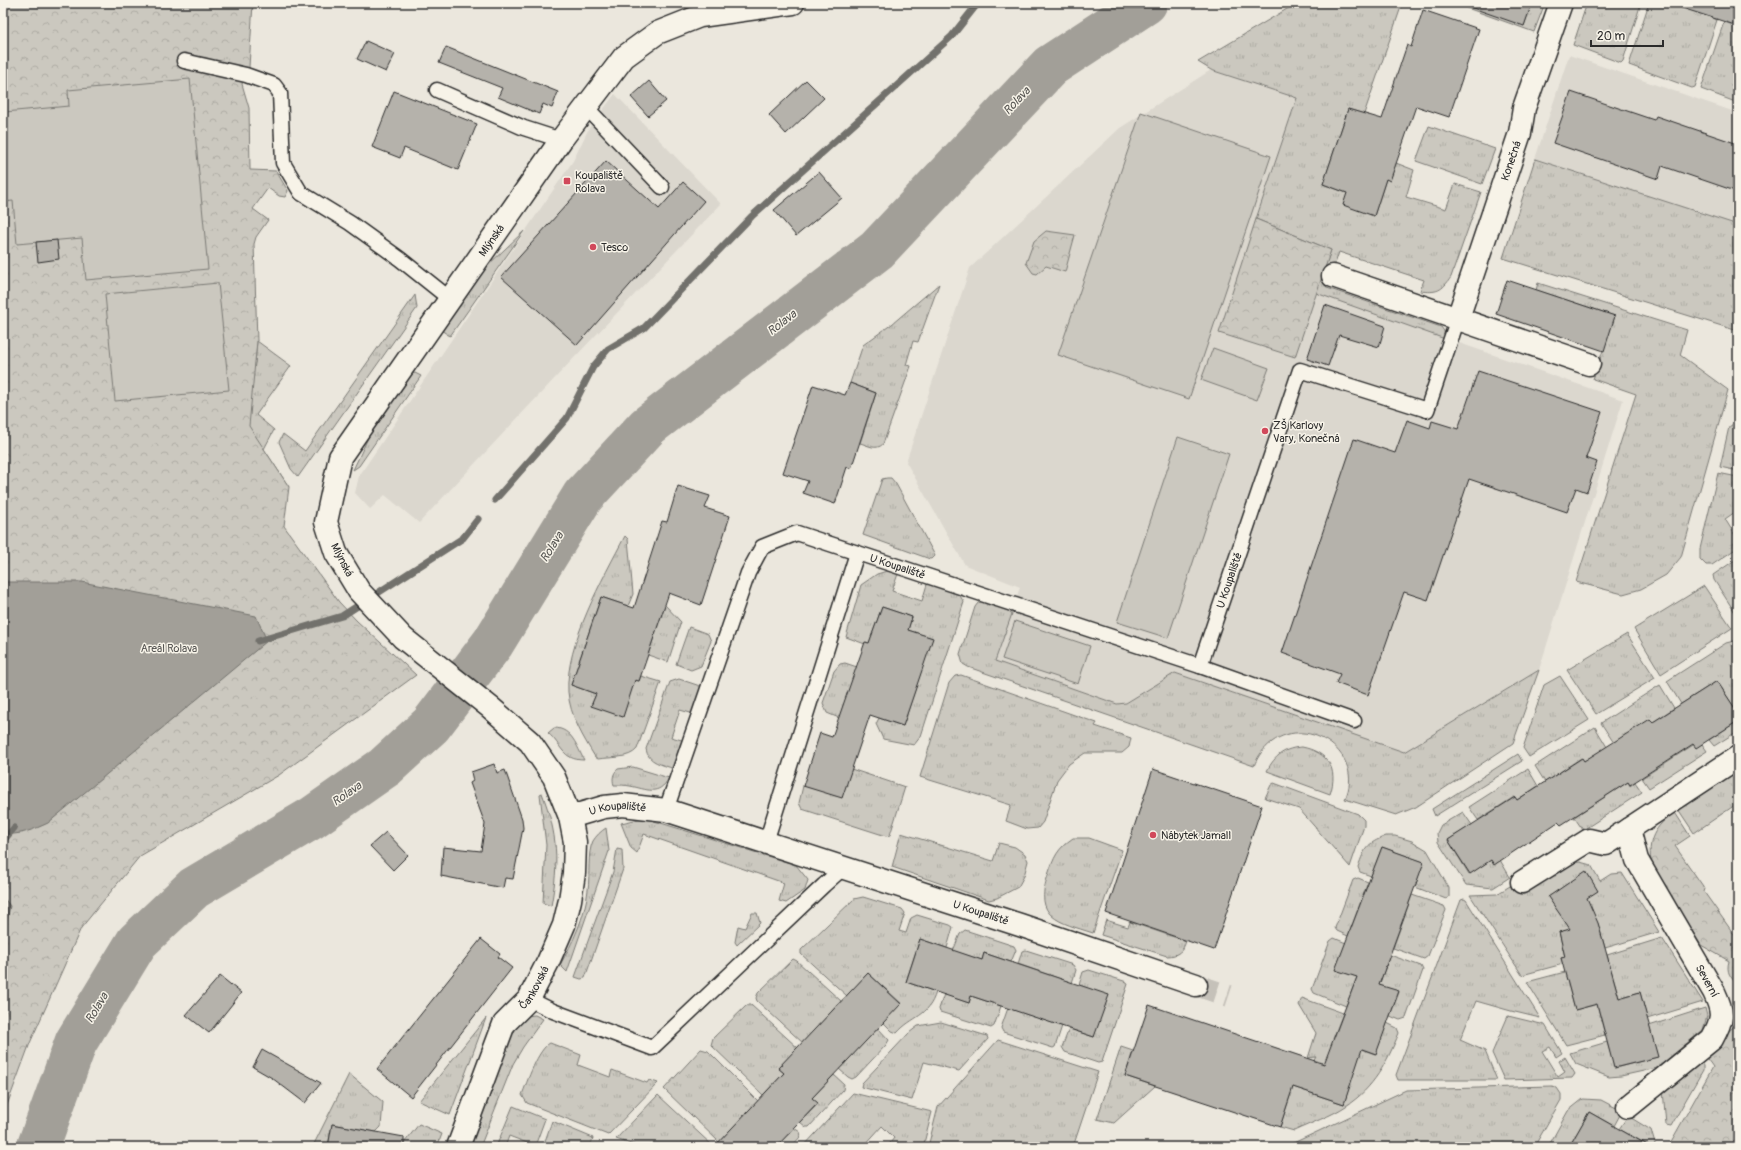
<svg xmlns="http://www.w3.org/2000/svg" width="1741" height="1150" font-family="Pangolin,sans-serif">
  <defs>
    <pattern id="grass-tufts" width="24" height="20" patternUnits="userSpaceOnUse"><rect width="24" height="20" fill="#cbc8bf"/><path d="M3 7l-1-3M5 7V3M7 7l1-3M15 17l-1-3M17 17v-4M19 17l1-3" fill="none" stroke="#aeaca4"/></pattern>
    <pattern id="forest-crowns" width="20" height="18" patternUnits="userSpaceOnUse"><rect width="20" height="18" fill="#cbc8bf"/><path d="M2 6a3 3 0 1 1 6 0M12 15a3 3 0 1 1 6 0" fill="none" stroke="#aeaca4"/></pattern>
  </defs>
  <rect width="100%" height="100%" fill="#ebe7dd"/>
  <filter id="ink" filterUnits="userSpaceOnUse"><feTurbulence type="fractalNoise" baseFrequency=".025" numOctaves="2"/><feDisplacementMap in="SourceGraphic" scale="8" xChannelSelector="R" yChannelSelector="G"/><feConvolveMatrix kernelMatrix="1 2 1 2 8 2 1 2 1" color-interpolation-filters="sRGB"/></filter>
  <g filter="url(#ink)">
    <path fill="#dbd7ce" d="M1569,55L1738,113V225L1535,159Z
      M1211,70L1297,98L1256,219L1331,250L1316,293L1623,400L1539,670L1404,752L1175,673L1126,703L1117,704L995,661L1020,587L965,565L906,462L970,268L1120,128Z
      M615,94L721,204L574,358L419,523L385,495L370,509L355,493L359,476L573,161L589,128Z"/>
    <path fill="url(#grass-tufts)" stroke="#7b7a75" d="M1297,3H1400L1401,7L1364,114L1348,109L1323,184L1347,193L1374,216L1386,179L1390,180L1396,163L1414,170L1406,197L1446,209L1455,184L1481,192L1451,277C1442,291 1437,293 1420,291L1424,280L1339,252L1327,288L1441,327L1444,331L1445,339L1316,293L1331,250L1256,219L1297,98L1211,70L1198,62Z
      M1453,3H1488L1524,26L1532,3H1545L1534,32Z
      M1587,3H1641L1623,61L1621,63L1573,45Z
      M1649,3H1682L1712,13L1711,17L1717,20L1695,87L1692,88L1629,65Z
      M1724,22L1738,26V103L1701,89Z
      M1429,126L1495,149L1482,184L1416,161Z
      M1535,159L1738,225V331L1503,258Z
      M524,231L450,336L441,330L485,268Z
      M1538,283L1687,330L1680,355L1728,390L1681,557L1666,575L1641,589L1623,594L1576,582L1636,394L1593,379L1615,316L1536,290Z
      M939,284L918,342L913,341L906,365L911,366L883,444C876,451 868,445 860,443L876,393L850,383L863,345L892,324Z
      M415,295L417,308L298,477L291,469L279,442L283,434L305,451Z
      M257,341L291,366L256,415L274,430L264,449L289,487L196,468L255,363Z
      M415,373L421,376L359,466L353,470L373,427L408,375Z
      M1733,424L1738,425V471L1720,467L1729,427Z
      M1718,473L1738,477V510L1725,519L1738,540L1734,543L1737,548L1712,565H1706L1700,559V549Z
      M887,478H891L896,484L933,552L935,556L933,558L930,559L863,535L882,479Z
      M625,536L628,539L633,594L628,606L601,597L571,685L596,694L591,706L635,680L639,681L641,676L661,682L637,749C629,759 610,757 598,759L595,757C583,737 570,716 568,692C565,645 603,578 625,536Z
      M1738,558V617L1714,580L1713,575Z
      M894,569L899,571L892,591L922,601L928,581L956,590L964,602L921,736L914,745L883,739L876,724L879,718L903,726L932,638L908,630L912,617L882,607L869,643L866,642L865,644L846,637L861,585L877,574Z
      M1704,586L1732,628L1661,674L1634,629Z
      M982,601L1013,611L995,661L1117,704L1126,703L1175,673L1404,752L1539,670L1513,743L1416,807L1396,815L1345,799C1366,755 1309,714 1272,742C1263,749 1258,756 1254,766L968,667L963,664L960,654L975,607L978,603Z
      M665,605L681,622L668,662L648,655Z
      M689,627L708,634L711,641L701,666L691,670L676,664Z
      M1627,634L1655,678L1596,714L1567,670Z
      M1738,640V713L1717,681L1681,704L1667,681L1726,643Z
      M845,663L857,667L839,718L827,713L823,703L834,671L840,664Z
      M961,675L1097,723L1095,726L1131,738L1129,747L1122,753H1085L1069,764L1057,780L1043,822L1038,828L1027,829L1006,821L1011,805L920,777L949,683L955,676Z
      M1560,676L1589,720L1529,757L1523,748L1544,685Z
      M679,679L703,687L694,714L680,710L671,737L685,741L674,769C662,764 648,763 646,749L670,682Z
      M1660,685L1674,708L1653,722L1614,743L1601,723Z
      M1738,721V731L1714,746L1709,740Z
      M1595,727L1607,747L1584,761L1581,758L1545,782L1535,766Z
      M554,728C572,728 577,747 584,760C562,760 562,745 548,733Z
      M1702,744L1707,751L1649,788L1642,778L1693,745Z
      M1302,747C1327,752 1339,768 1330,794L1267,771C1275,755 1285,748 1302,747Z
      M1518,754L1522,761L1435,816L1432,809Z
      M633,767L669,778C658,797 647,789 630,786C625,785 620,785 614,785C612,779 613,773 618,769Z
      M851,769L905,787L890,835L886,836L802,809L799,803L803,786Z
      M1528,769L1538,786L1517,800L1514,797L1478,820L1469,807Z
      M1733,774L1738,781V803L1694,833L1678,809Z
      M1628,782L1630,786L1635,782L1642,792L1583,830L1574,817Z
      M1274,783L1358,814L1364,820V826L1350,867L1299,809L1265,798L1271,785Z
      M542,793C558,835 559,862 551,906L543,903L546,845L540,794Z
      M1463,812L1472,825L1448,840L1469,874L1491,860H1500L1510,877L1493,888L1466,885L1438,842L1437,833L1441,825Z
      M639,819L651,820L796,865L808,880L805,890L786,903L779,901L784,883L644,834L637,853L631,848L621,823Z
      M606,828L609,851L567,972L560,965C573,942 585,917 588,890C590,876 587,853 593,841C596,836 601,831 606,828Z
      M901,833L993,861L999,843L1015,847L1025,854L1028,861L1024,876L1018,887L997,898L989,900L892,867Z
      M1386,836H1395L1412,841L1427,850L1449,888V897L1446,899L1415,887L1423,862L1382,847L1371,876L1360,872L1358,867C1365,848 1366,844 1386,836Z
      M1073,838H1089L1122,850L1093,933C1059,922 1033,918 1048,875C1054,857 1057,849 1073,838Z
      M617,849L622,850L623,869L585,978L581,979L575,977L613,872Z
      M1580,862L1591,865L1600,881L1611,874L1622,873L1659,932L1605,948L1598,923L1559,932L1565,957L1561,958L1563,964L1522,975L1470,895L1497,894L1515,883L1523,895L1574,863Z
      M1358,878L1368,882L1348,936L1337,931L1335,928L1353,880Z
      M1412,895L1444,906L1446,910L1428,956L1424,959L1393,948Z
      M863,897L902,909L905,913L899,931L906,933L911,918L917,915L950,925L953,927L947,948L920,939L906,982L936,992C928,1018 913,1015 897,1033L892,1031L883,1022L901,1003L868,973L847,996L801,954V950L854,899Z
      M1464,899L1466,900L1540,1018L1511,1011L1476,1001L1460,1040L1485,1051L1497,1080H1398L1396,1075L1461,900Z
      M752,913H757L760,923L737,945L735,942L738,926L745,928Z
      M1106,920L1128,927L1130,922L1186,941C1183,951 1178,956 1167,956L1101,935Z
      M965,930L1014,946L1016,950L1011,962L984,953L982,960L953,951L960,934Z
      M1334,938L1346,943L1336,969L1357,977L1346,1006L1314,993L1312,989L1330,941Z
      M1662,938L1703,1002L1647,1019L1640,992L1619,998L1607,955Z
      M1026,950L1073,965L1076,970L1072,983L1018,964L1022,951Z
      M1390,955L1421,966L1423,970L1406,1018L1400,1020L1390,1016L1399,992L1379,985Z
      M793,959L797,961L841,1001L803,1043L757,1001L756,998L758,993Z
      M1089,970L1127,982L1128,984L1102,1062L1098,1063L1065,1052L1062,1047L1069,1029L1094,1037L1079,985L1083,972Z
      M1565,972L1575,1010L1597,1004L1605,1035L1566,1045L1527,982Z
      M944,994L969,1003L971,996L1001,1006L994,1026L991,1028L940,1012L939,1009Z
      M1302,998L1343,1013L1333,1039L1375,1054L1387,1023L1397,1028L1399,1033C1387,1062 1374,1088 1346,1106C1331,1116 1311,1123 1294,1131L1280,1127L1293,1087L1344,1104L1353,1073L1314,1060L1316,1057L1308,1058L1316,1033L1299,1005Z
      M747,1005H751L798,1048L778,1068L784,1073L763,1095L711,1045L713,1038Z
      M1008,1008L1062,1026L1055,1047L1053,1048L1003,1032L1001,1028Z
      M1705,1008L1707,1016L1703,1030L1657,1068L1621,1076L1609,1077L1576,1064L1570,1053L1607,1042L1615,1068L1657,1057L1649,1026Z
      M535,1015L543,1019L523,1047L513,1064L480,1147H468L512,1034L526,1016Z
      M1508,1016L1545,1025L1562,1053L1556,1057L1550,1047L1542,1051L1558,1077L1565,1072L1559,1061L1565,1057L1575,1074L1572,1078L1504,1080L1492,1053Z
      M486,1018L450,1115L419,1101Z
      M941,1022L987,1036L988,1039L959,1071L924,1062L912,1100L861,1087L862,1083L909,1033L918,1026Z
      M878,1028L889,1040L886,1045L856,1077L852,1079L848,1077L839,1069Z
      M998,1040L1098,1072L1073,1147H928L938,1107Z
      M550,1043L581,1055L578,1065L610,1077L612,1070L647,1083L649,1080L658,1083L608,1135L527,1103L522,1095C527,1082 538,1049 550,1043Z
      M1121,1047L1133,1051L1125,1076L1155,1086L1114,1123L1097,1119Z
      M701,1049L708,1051L758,1101L719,1142L664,1089Z
      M1700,1059L1703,1066V1070L1671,1126L1666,1125L1663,1090Z
      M349,1074L383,1102L381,1127L376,1132L332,1124L328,1146L330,1147H320L314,1144Z
      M834,1075L844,1084L843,1090L809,1127H806L800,1122L818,1104L812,1098Z
      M1552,1086L1557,1088L1561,1094V1100L1534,1147H1285L1406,1090Z
      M853,1093L932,1112L923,1147H887L894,1138L882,1126L863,1147H803Z
      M658,1095L714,1147H640L616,1139Z
      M1583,1099L1601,1100L1622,1111L1614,1126L1589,1112L1569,1147H1548L1568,1111Z
      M513,1106L545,1119L535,1146L509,1136L505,1147H496Z
      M1628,1116L1651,1130L1655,1144L1654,1147H1641L1643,1142L1619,1129Z
      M552,1121L593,1138L590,1147H543Z
      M419,1124L442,1134L437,1147H401Z
      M794,1128L800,1132L801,1136L791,1147H776Z"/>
    <path fill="url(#forest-crowns)" stroke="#7b7a75" d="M3,3H253L249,67L242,84L249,108L250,170L276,171L288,191L285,197L279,196L268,188L253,209L268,220L256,237L254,244L257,341L249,426L289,487L284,526L339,602L357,621L416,675L279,775L140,856L81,928L30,1043L3,1116Z
      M1256,219L1331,250L1295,357L1219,333Z
      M1046,231L1075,235L1065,272L1046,266L1037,274L1033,273L1026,263L1034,241Z
      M1674,811L1690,836L1675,846L1705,889L1704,892L1738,940V985C1730,977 1726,972 1729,961L1701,945L1652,866C1646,839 1655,828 1674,811Z
      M1738,1022V1147H1668L1713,1067L1705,1056Z"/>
    <path fill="#cbc8bf" stroke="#7b7a75" d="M190,79L208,269L86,280L82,238L17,244L13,201L3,202V107L5,112L69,106L68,90Z
      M1141,112L1271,156L1189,399L1058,355Z
      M218,283L229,390L115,401L105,294Z
      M1213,348L1269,368L1257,400L1201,380Z
      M1178,437L1229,454L1168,638L1117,622Z
      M1015,621L1090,646L1078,684L1002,659Z"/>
    <path fill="#a29f98" stroke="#72716c" d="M3,582H82L256,616L267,641L48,823C35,829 17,837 3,833Z
      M3,897L10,906L3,937Z"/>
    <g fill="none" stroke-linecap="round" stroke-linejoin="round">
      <path stroke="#72716c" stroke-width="7" d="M495,500L567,418L593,367L608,349L644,328L752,216L952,36L978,3
        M258,641L342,616L463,538L478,519
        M3,841L14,828"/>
      <path stroke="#a29f98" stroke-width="43" d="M38,1147L76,1042L137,942L194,888L312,818L385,767L431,725L493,643L583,496L648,426L877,250L1050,66L1146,3"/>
    </g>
    <path fill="#b5b2ab" stroke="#2b2b2b" d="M1468,3H1532L1524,26L1467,6Z
      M1679,3H1738V26L1679,7Z
      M1423,10L1479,29L1449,117L1416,106L1390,181L1386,179L1374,216L1343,205L1347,193L1323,184L1348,109L1382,119L1407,45L1411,47Z
      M366,41L395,54L386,72L357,59Z
      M446,47L558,92L552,108L543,104L539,114L498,97L502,88L439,63Z
      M806,80L824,98L786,134L769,115Z
      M649,81L666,101L648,116L631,97Z
      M394,91L477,124L458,170L404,148L400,158L372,147Z
      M1571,92L1654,120L1656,116L1738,144V192L1662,166L1658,179L1553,143Z
      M606,161L659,209L683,182L704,201L577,345L501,277Z
      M819,172L842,198L796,236L774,210Z
      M57,240L59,259L38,262L36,242Z
      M1507,280L1615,316L1604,351L1496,314Z
      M1325,305L1385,326L1379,347L1339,335L1328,366L1307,359Z
      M1478,371L1602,412L1586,458L1597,462L1587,492L1576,488L1567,512L1469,479L1428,600L1404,592L1368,695L1336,683L1340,674L1282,653L1354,439L1395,453L1407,420L1430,428L1432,421L1458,429Z
      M850,383L876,393L851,469L847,467L835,504L803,493L808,481L783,473L813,385L845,395Z
      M678,486L710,496L705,508L730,516L701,605L669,593L639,681L635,680L623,717L591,706L596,694L571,685L601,597L634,608L662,521L667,522Z
      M882,607L912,617L908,630L933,638L903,726L870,715L842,798L803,786L820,733L832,737L865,642L869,643Z
      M1717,681L1738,713V721L1696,748L1693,744L1630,785L1628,782L1561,825L1558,822L1494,865L1491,860L1470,874L1448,840L1515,797L1517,800L1582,758L1584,761L1650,719L1653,722Z
      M494,764L497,773L505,770L522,819L523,828L513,879L505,878L503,888L441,876L443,847L481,851L485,824L470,783L473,781L471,772Z
      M1153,769L1262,806L1214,950L1106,913Z
      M386,832L408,855L393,870L370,846Z
      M1382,847L1424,862L1379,985L1399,991L1376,1054L1362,1049L1344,1104L1293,1087L1280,1127L1125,1076L1149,1005L1324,1064L1357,977L1335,970Z
      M1586,871L1598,891L1587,898L1598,923L1619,998L1640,992L1658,1057L1614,1068L1597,1004L1575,1010L1561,958L1565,957L1559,932L1570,929L1548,897Z
      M481,939L500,954L498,957L512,968L411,1097L377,1069Z
      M920,939L982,960L984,953L1109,995L1094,1037L971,996L969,1003L906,982Z
      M868,973L901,1004L812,1098L818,1103L776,1147H714L784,1073L778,1068Z
      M220,976L241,993L209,1033L186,1015Z
      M262,1050L321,1083L305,1103L272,1078L253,1067Z
      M1589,1112L1619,1129L1651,1147H1569Z
      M332,1124L404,1137V1147H328Z"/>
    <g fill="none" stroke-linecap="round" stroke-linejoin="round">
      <path stroke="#c5c1b9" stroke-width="22" stroke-dasharray="22 11" stroke-linecap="butt" d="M1196,985L1229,996"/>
      <defs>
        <g id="lane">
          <path d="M184,61L246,75L274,85L280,93L283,163L301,193L350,223L400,259L450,299"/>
          <path d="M437,90L524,128L561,140"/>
          <path d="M586,107L662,187"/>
          <path d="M1200,666L1354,721"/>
          <path id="s1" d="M666,810L748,573L762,547L797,533L1200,666L1300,370L1427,410L1458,318"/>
          <path d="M766,842L857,553"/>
          <path d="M529,999L553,1011L652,1048L824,885L843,868"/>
        </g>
        <g id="street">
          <path d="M1333,276L1589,364"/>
          <path id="s2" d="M1458,318L1520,133L1524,108L1561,3"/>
          <path id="s3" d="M570,817L604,807L623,805L666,810L1020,925L1196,985"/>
          <path d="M1522,882L1589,840L1606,844L1629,829"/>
          <path d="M1628,1107L1712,1039C1723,1019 1724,1013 1714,992L1637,860L1629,829L1738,757"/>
          <path id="s4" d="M458,1147L504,1024L529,999L548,962L564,925L570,900L574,873L575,842L570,817L554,777L530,742L491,708L403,638L359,591L336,553L326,522L340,457L561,140L624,57L657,33L700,16L793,3"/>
        </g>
      </defs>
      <use href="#lane" stroke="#2b2b2b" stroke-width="17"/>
      <use href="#street" stroke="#2b2b2b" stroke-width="25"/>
      <use href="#lane" stroke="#f7f3e8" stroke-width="14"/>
      <use href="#street" stroke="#f7f3e8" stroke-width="22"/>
    </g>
  </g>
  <g fill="#d1495b" stroke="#f7f3e8" stroke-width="1.5">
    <rect x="563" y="177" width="8" height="8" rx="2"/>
    <circle cx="593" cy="247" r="4"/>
    <circle cx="1265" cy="431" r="4"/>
    <circle cx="1153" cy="835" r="4"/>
  </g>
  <g text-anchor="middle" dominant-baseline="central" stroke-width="3" stroke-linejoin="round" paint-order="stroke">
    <g font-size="11" fill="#2b2b2b" stroke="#f7f3e8">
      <text stroke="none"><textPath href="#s2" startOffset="166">Konečná</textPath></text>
      <text stroke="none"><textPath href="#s4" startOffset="1080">Mlýnská</textPath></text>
      <text transform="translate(342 560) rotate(63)">Mlýnská</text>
      <text stroke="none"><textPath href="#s1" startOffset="424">U Koupaliště</textPath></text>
      <text stroke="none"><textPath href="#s1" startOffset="833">U Koupaliště</textPath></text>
      <text stroke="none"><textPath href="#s3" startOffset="49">U Koupaliště</textPath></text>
      <text stroke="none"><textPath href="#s3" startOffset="429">U Koupaliště</textPath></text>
      <text transform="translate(1707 981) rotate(61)">Severní</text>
      <text stroke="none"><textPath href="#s4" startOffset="179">Čankovská</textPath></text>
    </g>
    <g font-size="11" fill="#2b2b2b" stroke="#f7f3e8" text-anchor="start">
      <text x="575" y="175">Koupaliště<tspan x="575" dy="13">Rolava</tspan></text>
      <text x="601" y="247">Tesco</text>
      <text x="1273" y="425">ZŠ Karlovy<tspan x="1273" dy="13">Vary, Konečná</tspan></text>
      <text x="1161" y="835">Nábytek Jamall</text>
    </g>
    <g font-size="11" fill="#535250" stroke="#f7f3e8">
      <text x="169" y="648">Areál Rolava</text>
    </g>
    <g font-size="12" font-style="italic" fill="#555451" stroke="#f7f3e8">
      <text transform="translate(1017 101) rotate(-47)">Rolava</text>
      <text transform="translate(782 323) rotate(-38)">Rolava</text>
      <text transform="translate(552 547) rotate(-58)">Rolava</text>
      <text transform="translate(347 794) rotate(-35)">Rolava</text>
      <text transform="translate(97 1008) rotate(-59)">Rolava</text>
    </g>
  </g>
  <rect width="1741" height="1150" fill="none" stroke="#f7f3e8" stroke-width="16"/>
  <rect x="8" y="8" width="1725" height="1134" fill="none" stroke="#2b2b2b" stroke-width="1.5" filter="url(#ink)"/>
  <path d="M1591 40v6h72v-6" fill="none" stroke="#2b2b2b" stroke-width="2"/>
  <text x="1597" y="40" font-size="12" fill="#2b2b2b" stroke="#f7f3e8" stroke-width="3" paint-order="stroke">20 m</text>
</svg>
